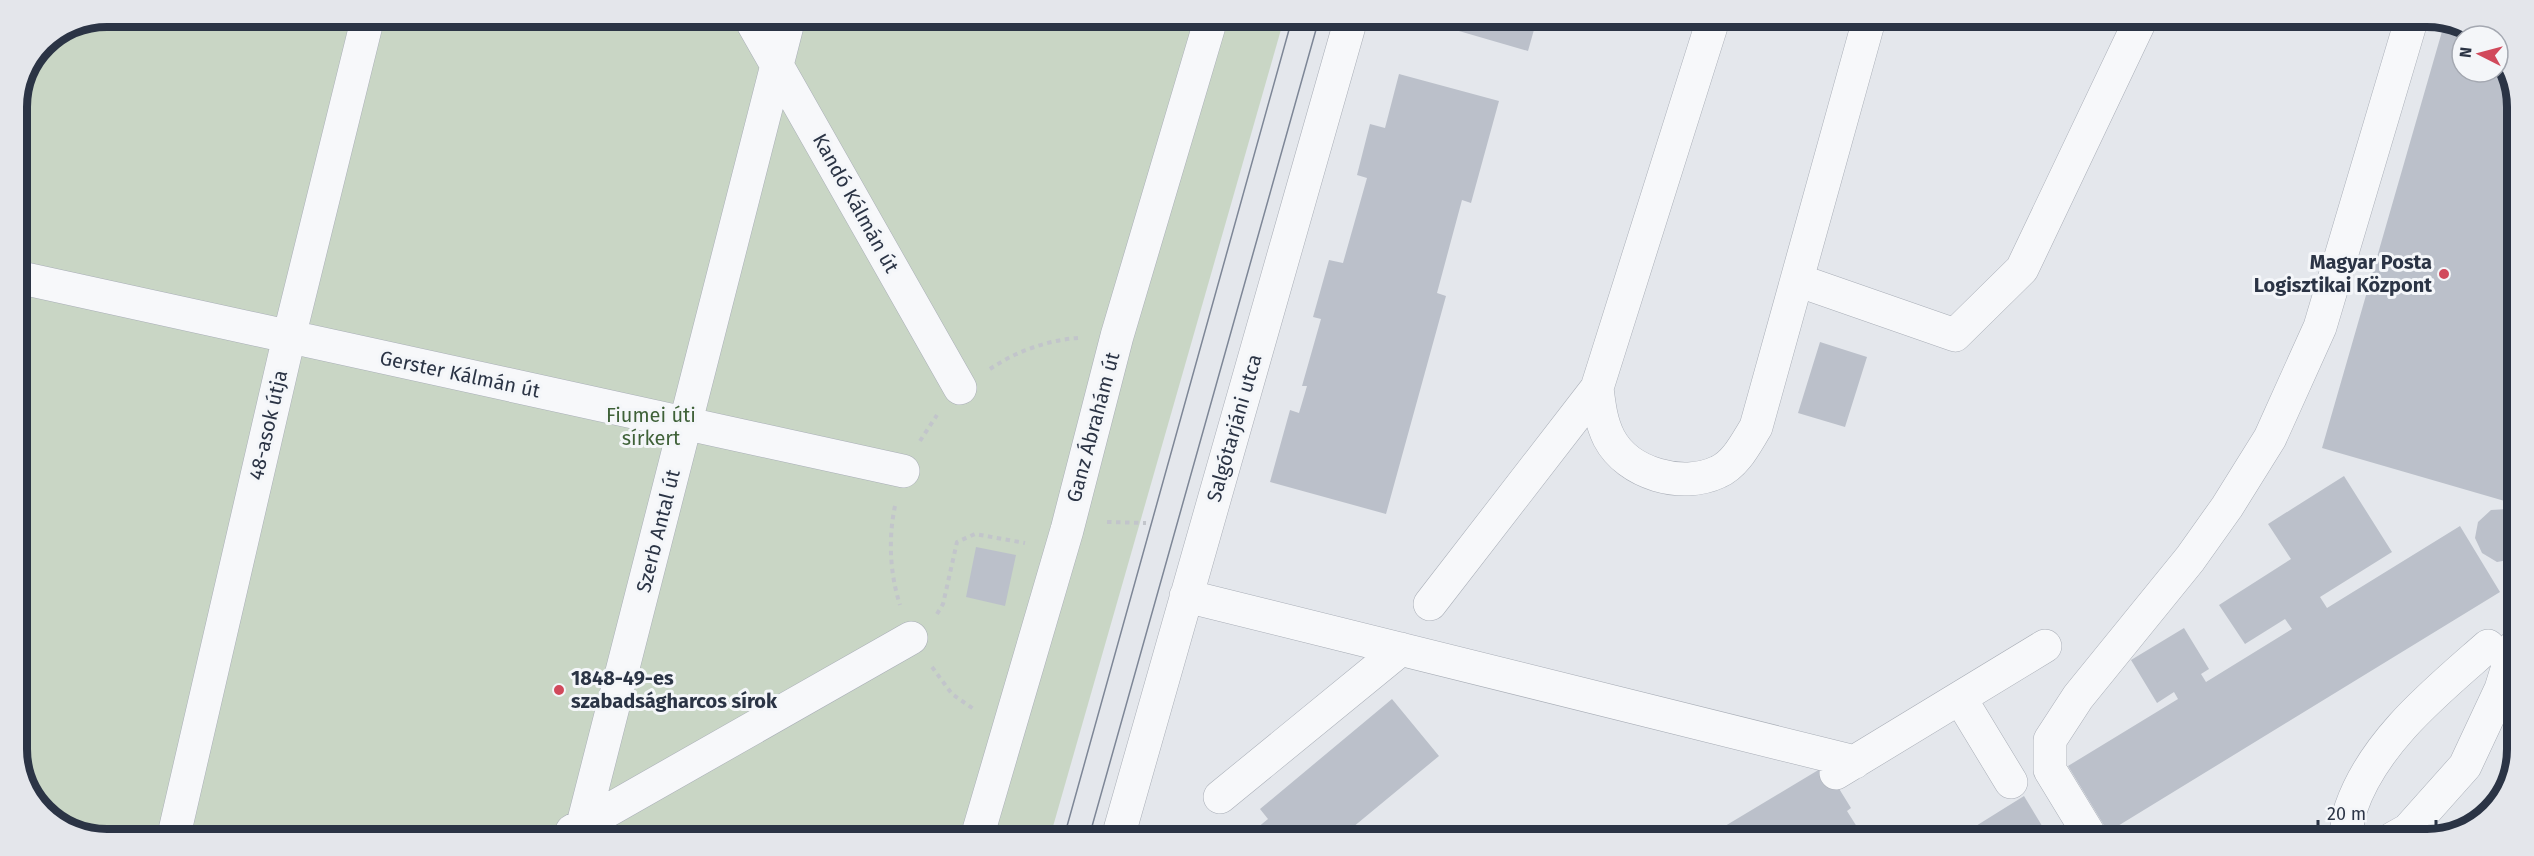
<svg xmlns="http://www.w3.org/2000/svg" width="2534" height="856" font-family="'Fira Sans',sans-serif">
  <rect width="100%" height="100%" fill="#e4e7ec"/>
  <path fill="#c9d6c5" d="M107,17L1284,19L1050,837L78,835L35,804L17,755V102L43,43Z"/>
  <path fill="#bbc0ca" d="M1443,19H1537L1528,51L1421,20Z
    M2445,21H2456L2476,36H2462V72H2498V51L2517,101L2515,504L2322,448Z
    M1399,74L1499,101L1471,203L1462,200L1437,293L1446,296L1386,514L1270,482L1290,410L1299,413L1307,386H1302L1321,319L1313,317L1329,260L1343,263L1367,178L1357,175L1370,124L1385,128Z
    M1820,342L1867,357L1845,427L1798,413Z
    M2344,476L2392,552L2320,597L2327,608L2460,526L2500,592L2108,832L2068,766L2178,699L2174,692L2157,703L2131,660L2184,628L2209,669L2201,674L2206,682L2292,629L2285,619L2245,644L2219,605L2291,559L2268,524Z
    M2508,509L2515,513L2514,559L2497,562L2482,553L2475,538L2478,522L2491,510Z
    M976,547L1016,555L1005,606L966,597Z
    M1392,699L1439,756L1341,837H1246L1268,819L1260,809Z
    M1825,766L1851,808L1847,811L1864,838H1705Z
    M2024,796L2050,839H1955Z"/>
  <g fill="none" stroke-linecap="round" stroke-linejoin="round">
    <defs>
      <path id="minor" d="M750,18L960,388
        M1713,20L1597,388C1599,405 1601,422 1609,438C1628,474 1682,489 1718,472C1736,464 1746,443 1756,427L1869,20
        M17,277L903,471
        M1797,280L1955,335L2022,269L2140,21
        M1186,596L1855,762
        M1430,604L1597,388
        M1960,698L2011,782
        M1836,773L2045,646
        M1220,797L1401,649
        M572,831L911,638
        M174,835L289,337L368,17
        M580,836L789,18
        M977,837L1067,530L1117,336L1211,19
        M1118,837L1351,19
        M2092,839L2050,770V740L2078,697L2190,559L2227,507L2270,438L2320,327L2411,21
        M2345,839C2347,829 2348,817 2351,808C2374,741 2437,691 2488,646
        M2392,839L2408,830L2465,766L2501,689L2514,647"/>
    </defs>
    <use href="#minor" stroke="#a9aeb7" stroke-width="34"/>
    <path stroke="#c2c5cb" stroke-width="4" stroke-dasharray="4.5 4.5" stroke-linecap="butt" d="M990,369C1015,352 1047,340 1078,338
      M920,441L937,415
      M895,506C888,539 890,574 900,605
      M1107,522L1146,523
      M937,614L943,604L957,542L975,534L1025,543
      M932,667L952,694L975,710"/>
    <use href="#minor" stroke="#f7f8fa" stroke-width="33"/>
    <path stroke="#7d8696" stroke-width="1.5" d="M2510,781L2513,774
      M1064,837L1292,19
      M1089,837L1319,19"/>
  </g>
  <g fill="#d1495b" stroke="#f4f6f9" stroke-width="2">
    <circle cx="2444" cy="274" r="6"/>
    <circle cx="559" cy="690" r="6"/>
  </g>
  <g text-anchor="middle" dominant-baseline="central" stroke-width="6" stroke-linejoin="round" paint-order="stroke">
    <g font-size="20" fill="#2b3445" stroke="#f4f6f9">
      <text transform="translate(856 203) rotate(61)">Kandó Kálmán út</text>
      <text transform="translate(460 374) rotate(12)">Gerster Kálmán út</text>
      <text transform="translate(268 425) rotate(-77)">48-asok útja</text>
      <text transform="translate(1093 427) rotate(-75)">Ganz Ábrahám út</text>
      <text transform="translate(1234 428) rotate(-74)">Salgótarjáni utca</text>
      <text transform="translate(658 531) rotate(-76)">Szerb Antal út</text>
    </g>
    <g font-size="20" font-weight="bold" fill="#2b3445" stroke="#f4f6f9" text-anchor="end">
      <text x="2432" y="262">Magyar Posta<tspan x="2432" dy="23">Logisztikai Központ</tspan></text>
      <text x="571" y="678" text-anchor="start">1848-49-es<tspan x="571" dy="23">szabadságharcos sírok</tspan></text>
    </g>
    <g font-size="20" fill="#3f6138" stroke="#f4f6f9">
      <text x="651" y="415">Fiumei úti<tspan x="651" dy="23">sírkert</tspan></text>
    </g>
  </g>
  <path d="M0 0H2534V856H0ZM107 27H2427A80 80 0 0 1 2507 107V749A80 80 0 0 1 2427 829H107A80 80 0 0 1 27 749V107A80 80 0 0 1 107 27Z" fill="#e4e6eb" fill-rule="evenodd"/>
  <path fill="none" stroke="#2b3445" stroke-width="8" d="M107 27H2427A80 80 0 0 1 2507 107V749A80 80 0 0 1 2427 829H107A80 80 0 0 1 27 749V107A80 80 0 0 1 107 27Z"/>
  <g transform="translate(2480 54) rotate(276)"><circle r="28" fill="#f4f6f9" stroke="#a4a8b1" stroke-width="1.5"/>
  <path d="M0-4.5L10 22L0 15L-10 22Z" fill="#d1495b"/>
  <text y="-9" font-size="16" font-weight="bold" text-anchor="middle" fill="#2b3445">N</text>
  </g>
  <path d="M2318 820v9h118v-9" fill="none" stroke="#2b3445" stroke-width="3"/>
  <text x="2327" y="820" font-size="18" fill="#2b3445" stroke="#f4f6f9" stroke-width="4.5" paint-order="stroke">20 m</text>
</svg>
